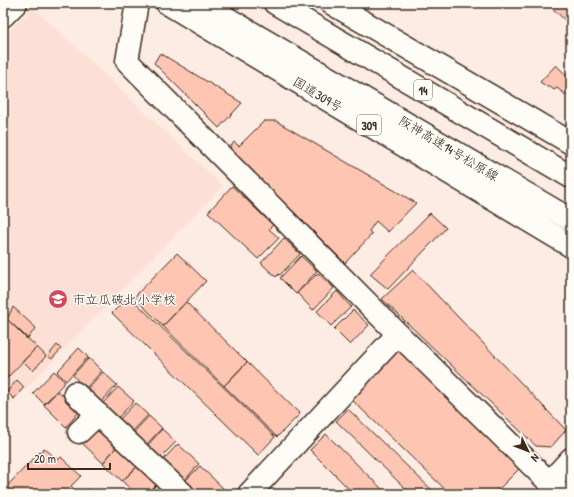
<svg xmlns="http://www.w3.org/2000/svg" width="574" height="497" font-family="'Patrick Hand','Klee One',sans-serif">
  <rect width="100%" height="100%" fill="#fdece3"/>
  <filter id="ink" filterUnits="userSpaceOnUse"><feTurbulence type="fractalNoise" baseFrequency=".025" numOctaves="2"/><feDisplacementMap in="SourceGraphic" scale="8" xChannelSelector="R" yChannelSelector="G"/><feConvolveMatrix kernelMatrix="1 2 1 2 8 2 1 2 1" color-interpolation-filters="sRGB"/></filter>
  <g filter="url(#ink)">
    <path fill="#fde0d5" d="M33,7L223,186L3,412V38Z"/>
    <path fill="#fec5b3" stroke="#3b2a1e" d="M547,3H571V26Z
      M160,53L242,103L219,128L154,63Z
      M556,65L571,80V99L557,88L554,90L549,86V88L540,82Z
      M264,121H276L416,203L388,232L376,221L369,231L372,234L345,263L230,148L234,142L239,146Z
      M232,186L273,225L269,229L279,238L258,259L208,212Z
      M430,213L446,228L388,289L370,274Z
      M284,238L300,254L280,275L279,274L276,277L261,263Z
      M177,253L206,281L163,326L134,297Z
      M301,256L317,271L296,294L280,278Z
      M413,270L566,430L551,447L536,446L382,299Z
      M318,273L334,288L313,310L297,293Z
      M337,291L351,307L331,326L317,311Z
      M129,296L275,437L258,455L112,313Z
      M186,302L247,362L224,386L163,326Z
      M13,307L36,328L27,339L7,319Z
      M353,310L369,325L350,345L334,329Z
      M7,319L37,347L3,382V323Z
      M57,345L61,349L52,359L48,356Z
      M37,347L46,356L33,371L23,361Z
      M79,348L88,357L66,381L57,372Z
      M400,348L522,466L494,494H450L351,399Z
      M89,358L102,371L85,389L73,375Z
      M247,362L300,414L277,437L224,386Z
      M54,371L65,382L44,404L33,393Z
      M103,372L117,385L101,402L87,389Z
      M17,380L24,387L14,399L7,392Z
      M118,387L134,401L117,419L110,413L111,411L103,403Z
      M58,391L79,412L66,427L44,405Z
      M135,403L148,415L132,432L119,420Z
      M348,409L436,494H411L336,421Z
      M149,416L162,428L145,446L132,434Z
      M93,429L104,432L118,445L103,463L81,442Z
      M162,429L176,442L160,458L147,446Z
      M326,434L387,494H354L310,450Z
      M178,444L199,464L183,482L161,462Z
      M118,445L139,465L122,481L103,463Z
      M44,448L58,460L61,457L81,476L71,486L76,491L73,494H3V490Z
      M139,465L158,483L147,494H136L122,481Z
      M200,466L225,490L221,494H199L185,481Z
      M158,483L169,494H147Z
      M87,489L93,494H82Z"/>
    <g fill="none" stroke-linecap="round" stroke-linejoin="round">
      <defs>
        <path id="street" d="M137,3L127,61L398,334L561,494
          M3,16L16,3
          M75,393L183,494
          M79,432L98,414
          M549,483L571,459
          M249,494L398,334"/>
        <path id="highway" d="M167,3L571,246
          M201,3L571,220
          M275,3L571,177
          M331,3L571,143"/>
      </defs>
      <use href="#street" stroke="#3b2a1e" stroke-width="25"/>
      <use href="#highway" stroke="#3b2a1e" stroke-width="25"/>
      <use href="#street" stroke="#fdfcf7" stroke-width="22"/>
      <use href="#highway" stroke="#fdfcf7" stroke-width="22"/>
    </g>
  </g>
  <defs>
    <symbol id="school-disc" viewBox="-11 -11 22 22"><circle r="9.5" fill="#d1495b" stroke="#fdfcf7"/><path d="M0-5L7-2L0 1L-7-2ZM-4 1L0 2.5L4 1V4Q0 6-4 4Z" fill="#fff"/></symbol>
  </defs>
  <g fill-rule="evenodd">
    <use href="#school-disc" x="47" y="288" width="22" height="22"/>
  </g>
  <g text-anchor="middle" dominant-baseline="central" stroke-width="3" stroke-linejoin="round" paint-order="stroke">
    <g fill="#fdfcf7" stroke="#75695f" stroke-width="1">
      <rect x="414" y="80" width="18" height="20" rx="3"/>
      <rect x="357" y="115" width="24" height="20" rx="3"/>
    </g>
    <g font-size="12" font-weight="bold" fill="#3b2a1e">
      <text x="423" y="90">14</text>
      <text x="369" y="125">309</text>
    </g>
    <g font-size="13" fill="#3b2a1e" stroke="#fdfcf7">
      <text transform="translate(318 94) rotate(31)">国道309号</text>
      <text transform="translate(449 148) rotate(31)">阪神高速14号松原線</text>
    </g>
    <g font-size="13" fill="#3b2a1e" stroke="#fdfcf7" text-anchor="start">
      <text x="72" y="299">市立瓜破北小学校</text>
    </g>
  </g>
  <rect width="574" height="497" fill="none" stroke="#fdfcf7" stroke-width="16"/>
  <rect x="8" y="8" width="558" height="481" fill="none" stroke="#3b2a1e" stroke-width="1.5" filter="url(#ink)"/>
  <g transform="translate(528 451) rotate(133)" stroke="#fdfcf7" stroke-width="3" paint-order="stroke">
  <path d="M0-3L7 15L0 10L-7 15Z" fill="#3b2a1e"/>
  <text y="-6" font-size="11" font-weight="bold" text-anchor="middle" fill="#3b2a1e">N</text>
  </g>
  <path d="M28 463v6h82v-6" fill="none" stroke="#3b2a1e" stroke-width="2"/>
  <text x="34" y="463" font-size="12" fill="#3b2a1e" stroke="#fdfcf7" stroke-width="3" paint-order="stroke">20 m</text>
</svg>
